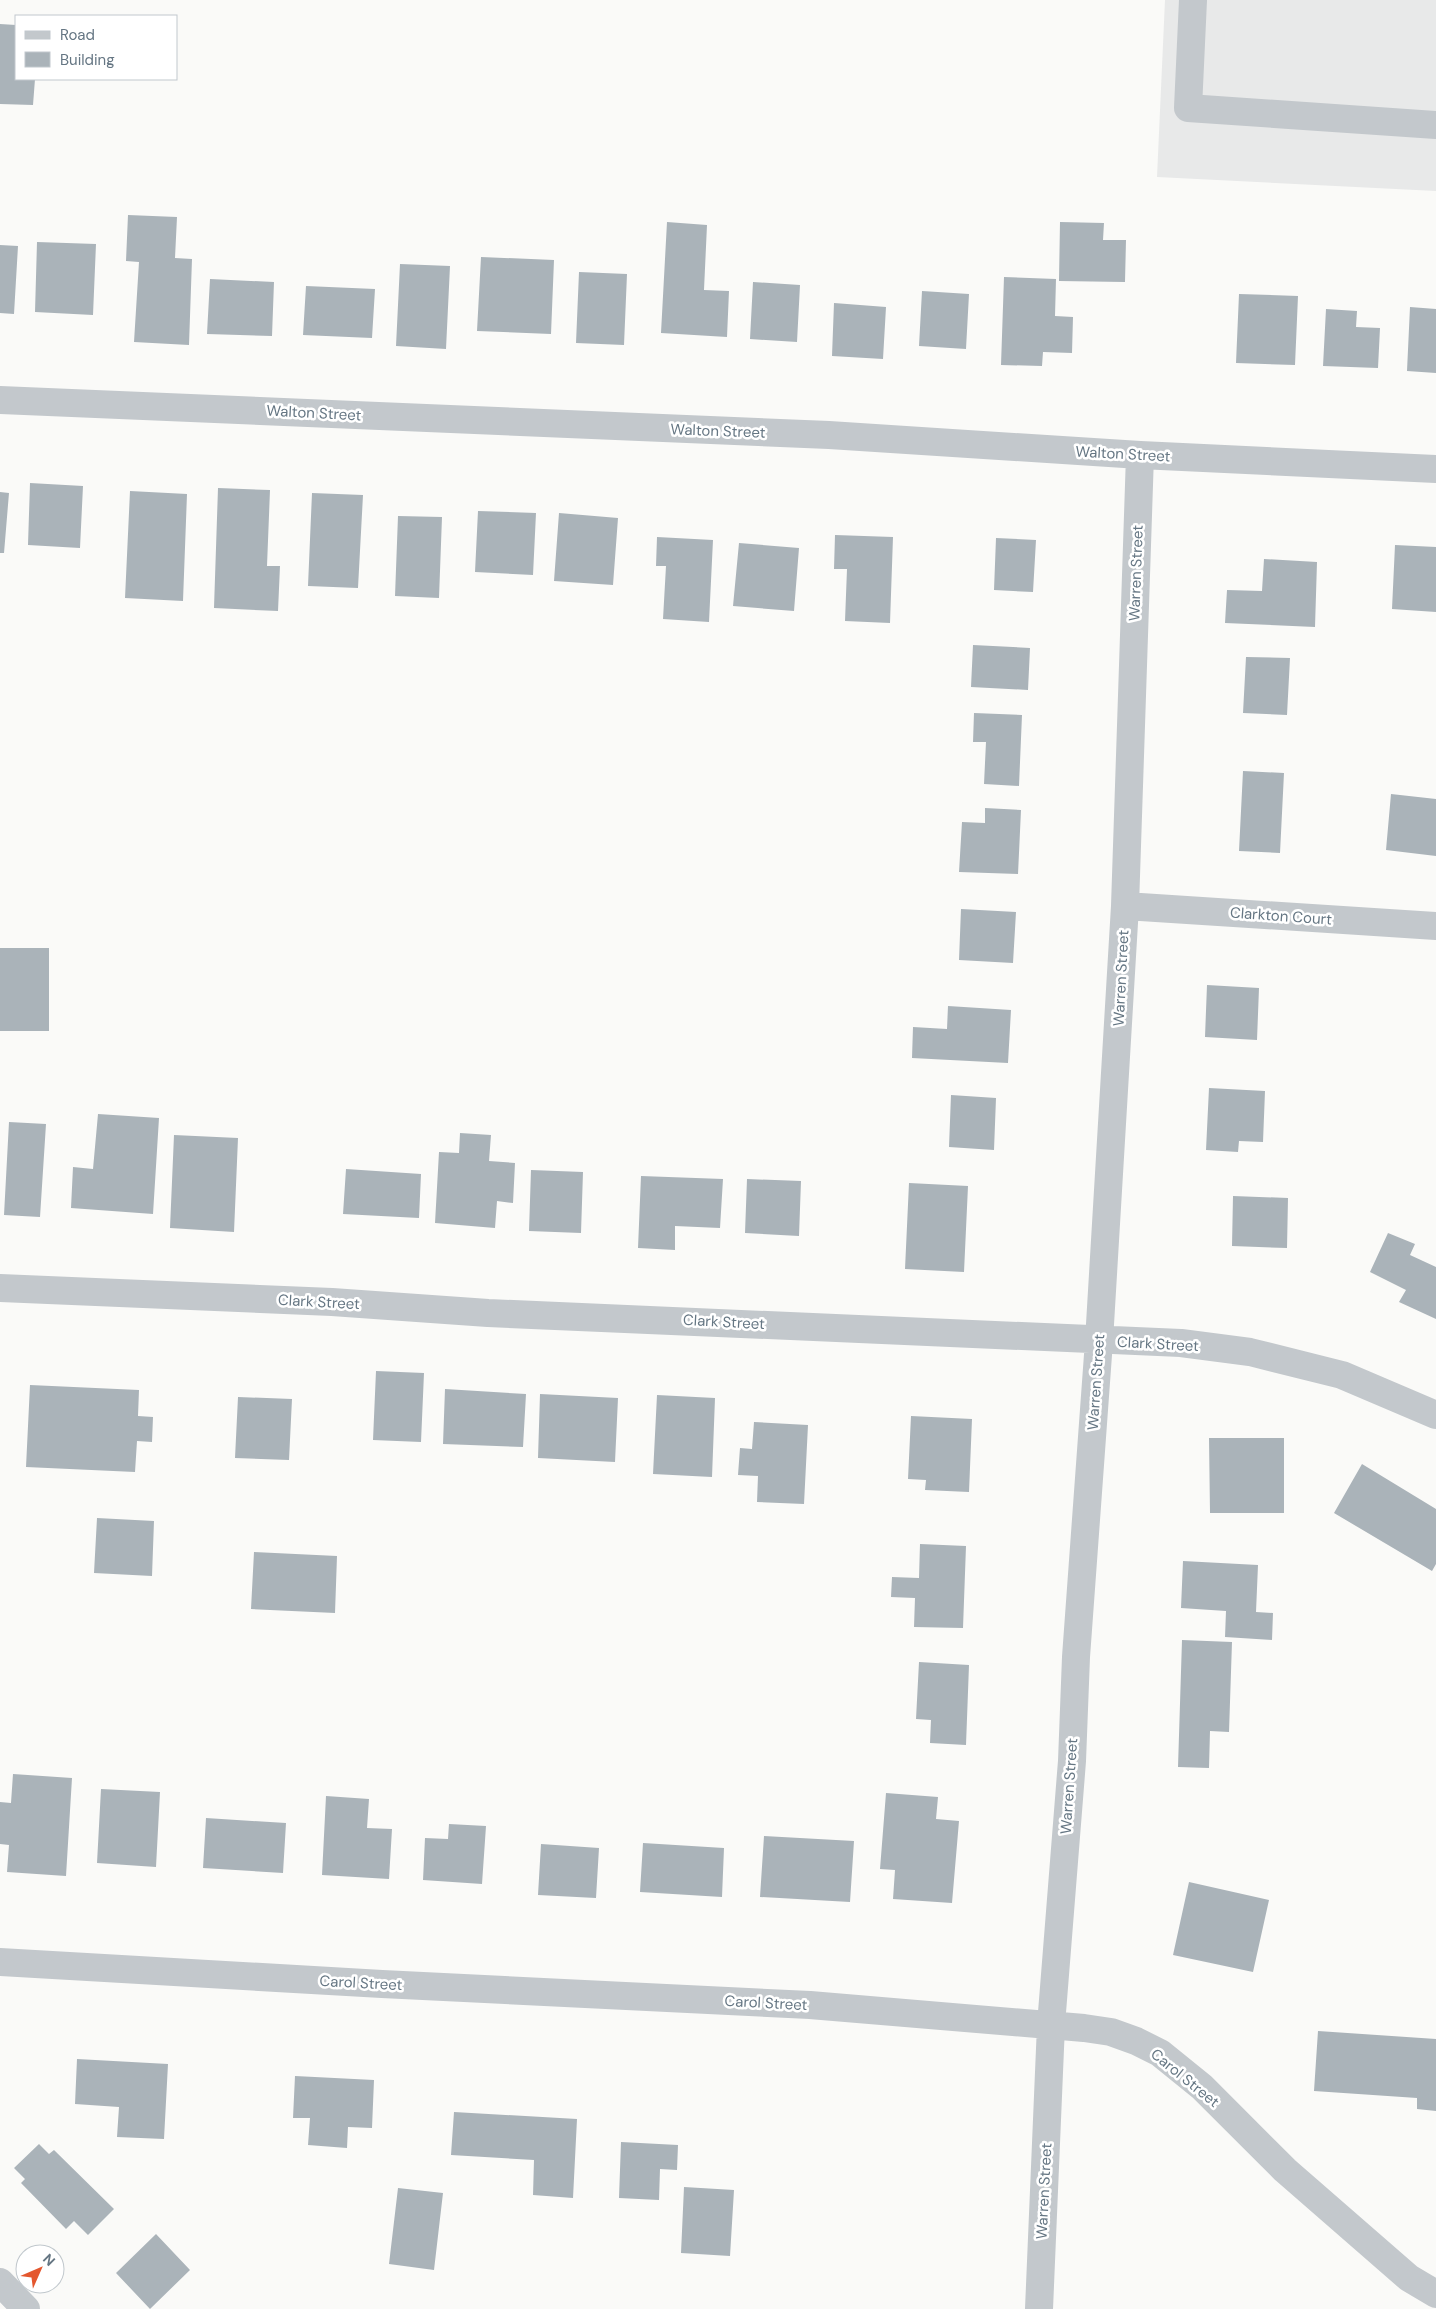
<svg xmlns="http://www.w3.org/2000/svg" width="1436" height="2309" font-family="'DM Sans',sans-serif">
  <rect width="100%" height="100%" fill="#fafaf8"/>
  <path fill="#e8e9e9" d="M1165,0H1436V191L1157,177Z"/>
  <path fill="#aab3b9" d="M0,24L16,25V79H35L33,105L0,104Z
    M128,215L177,217L175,258L192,259L189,345L134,342L139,262L126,261Z
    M667,222L707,225L704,290L729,291L727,337L661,333Z
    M1060,222L1104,223L1103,240H1126L1125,282L1059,281Z
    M37,242L96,244L93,315L35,312Z
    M0,245L18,246L14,314L0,313Z
    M481,257L554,260L551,334L477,331Z
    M400,264L450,266L446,349L396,346Z
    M579,272L627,274L624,345L576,343Z
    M1004,277L1056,279L1055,316L1073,317L1072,353L1043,352L1042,366L1001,365Z
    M210,279L274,282L272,336L207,334Z
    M753,282L800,285L797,342L750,339Z
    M306,286L375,289L372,338L303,335Z
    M922,291L969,294L966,349L919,346Z
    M1239,294L1298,296L1295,365L1236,363Z
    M834,303L886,307L883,359L832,356Z
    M1410,307L1436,309V373L1407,371Z
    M1326,309L1357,311L1356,327L1380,328L1378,368L1323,366Z
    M30,483L83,486L80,548L28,545Z
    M218,488L270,490L267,566H280L278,611L214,608Z
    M130,491L187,494L183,601L125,598Z
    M0,492L9,493L4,553H0Z
    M312,493L363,495L358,588L308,586Z
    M478,511L536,513L533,575L475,572Z
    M559,513L618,518L613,585L554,581Z
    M398,516L442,517L439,598L395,596Z
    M835,535L893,537L890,623L845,621L847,569H834Z
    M657,537L713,540L709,622L663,619L666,566H656Z
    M996,538L1036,540L1033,592L994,590Z
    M739,543L799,548L794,611L733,606Z
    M1395,545L1436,547V612L1392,609Z
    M1264,559L1317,562L1315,627L1225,623L1227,590L1262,591Z
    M973,645L1030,648L1028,690L971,687Z
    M1246,657L1290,658L1287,715L1243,713Z
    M974,713L1022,715L1019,786L984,784L986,742H973Z
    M1243,771L1284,773L1280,853L1239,851Z
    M1391,794L1436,799V856L1386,850Z
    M985,808L1021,810L1018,874L959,872L962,822L985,823Z
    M961,909L1016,912L1013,963L959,960Z
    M0,948H49V1031H0Z
    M1207,985L1259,988L1257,1040L1205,1037Z
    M948,1006L1011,1010L1008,1063L912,1058L913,1027L947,1029Z
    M1209,1088L1265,1091L1263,1142L1239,1141L1238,1152L1206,1150Z
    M951,1095L996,1098L994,1150L949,1147Z
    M98,1114L159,1118L153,1214L71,1208L73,1167L93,1169Z
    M9,1122L46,1124L40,1217L4,1215Z
    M460,1133L491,1135L489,1161L515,1163L513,1203L497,1201L495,1228L435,1223L439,1152L459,1153Z
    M174,1135L238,1138L234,1232L170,1228Z
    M346,1169L421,1174L419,1218L343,1214Z
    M531,1170L583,1172L581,1233L529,1231Z
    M641,1176L723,1179L720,1228L675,1226V1250L638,1248Z
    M747,1179L801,1181L799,1236L745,1233Z
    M909,1183L968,1186L964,1272L905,1269Z
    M1233,1196L1288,1198L1287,1248L1232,1246Z
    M1388,1233L1415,1244L1410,1255L1436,1267V1319L1399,1302L1406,1290L1370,1272Z
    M376,1371L424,1373L421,1442L373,1440Z
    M30,1385L139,1390L138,1416L153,1417L152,1442L137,1441L135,1472L26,1467Z
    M445,1389L526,1394L523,1447L443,1444Z
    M540,1394L618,1398L615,1462L538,1458Z
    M657,1395L715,1398L712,1477L653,1474Z
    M238,1397L292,1399L289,1460L235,1458Z
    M911,1416L972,1419L969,1492L925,1490L926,1480L908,1479Z
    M754,1422L808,1425L804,1504L757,1502L758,1476L738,1475L740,1448L752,1449Z
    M1209,1438H1284V1513H1210Z
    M1362,1464L1436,1509V1564L1432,1571L1334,1513Z
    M97,1518L154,1521L152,1576L94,1573Z
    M920,1544L966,1546L963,1628L914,1627L915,1598L891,1597L892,1577L919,1578Z
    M254,1552L337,1556L335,1613L251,1609Z
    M1183,1561L1258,1565L1256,1612L1273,1613L1272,1640L1225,1637L1226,1611L1181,1608Z
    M1182,1640L1232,1642L1229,1732L1210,1731L1209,1768L1178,1767Z
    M919,1662L969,1665L966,1745L930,1743L931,1720L916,1719Z
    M13,1774L72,1778L66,1876L7,1872L9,1845L0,1844V1802L11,1803Z
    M101,1789L160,1792L156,1867L97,1863Z
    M886,1793L938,1797L936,1819L959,1821L952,1903L893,1899L895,1870L880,1869Z
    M326,1796L369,1799L367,1828L392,1829L389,1879L322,1875Z
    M206,1818L286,1823L283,1873L203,1868Z
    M449,1824L486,1826L482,1884L423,1880L425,1838L448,1839Z
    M764,1836L854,1841L850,1902L760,1897Z
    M643,1843L724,1848L722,1897L640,1892Z
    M541,1844L599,1848L596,1898L538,1895Z
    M1189,1882L1269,1900L1253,1972L1173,1955Z
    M1318,2031L1436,2039V2111L1417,2109V2098L1314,2091Z
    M77,2059L168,2064L164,2139L117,2137L119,2107L75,2104Z
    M295,2076L374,2080L372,2128L348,2127L347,2148L308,2145L310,2118H293Z
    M454,2112L577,2119L573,2198L533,2195L534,2160L451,2155Z
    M621,2142L678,2145L677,2170L660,2169L659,2200L619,2198Z
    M39,2144L49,2154L54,2150L114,2209L88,2235L74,2221L66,2229L21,2183L25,2179L14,2168Z
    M684,2187L734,2190L730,2256L681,2253Z
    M398,2188L443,2193L434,2270L389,2264Z
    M156,2234L190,2270L150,2309L116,2273Z"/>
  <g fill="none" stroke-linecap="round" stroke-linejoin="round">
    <path stroke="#c3c8cc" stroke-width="28" d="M1193,0L1188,108L1436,125
      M0,400L829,435L1140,455L1436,469
      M1125,906L1436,926
      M0,1288L332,1302L488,1313L1181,1343L1250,1352L1342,1375L1436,1415
      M0,1962L382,1984L810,2005L1084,2028L1111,2032L1136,2041L1160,2053L1202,2087L1285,2170L1409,2278L1436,2294
      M0,2282L26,2309
      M1039,2309L1051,2025L1072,1761L1076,1657L1099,1341L1125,906L1140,455"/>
  </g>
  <g text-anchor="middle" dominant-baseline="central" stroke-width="5" stroke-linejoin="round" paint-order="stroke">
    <g font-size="15" fill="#657683" stroke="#fff">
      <text transform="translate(314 413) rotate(3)">Walton Street</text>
      <text transform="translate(718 431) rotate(2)">Walton Street</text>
      <text transform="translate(1123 454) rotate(3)">Walton Street</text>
      <text transform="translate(1136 573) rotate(-88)">Warren Street</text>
      <text transform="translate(1281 916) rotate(4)">Clarkton Court</text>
      <text transform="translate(1121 978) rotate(-87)">Warren Street</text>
      <text transform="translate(319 1302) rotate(3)">Clark Street</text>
      <text transform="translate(724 1322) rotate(3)">Clark Street</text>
      <text transform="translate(1158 1344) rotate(3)">Clark Street</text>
      <text transform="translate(1096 1382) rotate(-86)">Warren Street</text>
      <text transform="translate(1069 1786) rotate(-86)">Warren Street</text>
      <text transform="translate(361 1983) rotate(3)">Carol Street</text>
      <text transform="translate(766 2003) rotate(3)">Carol Street</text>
      <text transform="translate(1185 2078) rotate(39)">Carol Street</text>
      <text transform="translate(1044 2191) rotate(-87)">Warren Street</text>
    </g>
  </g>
  <rect x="15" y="15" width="162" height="65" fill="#ffffff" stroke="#c1c8cd"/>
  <rect x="25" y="31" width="25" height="8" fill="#c3c8cc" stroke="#c1c8cd"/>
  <text x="60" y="40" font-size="15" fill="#657683">Road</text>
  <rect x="25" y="52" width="25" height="15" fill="#aab3b9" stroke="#c1c8cd"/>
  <text x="60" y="65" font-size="15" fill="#657683">Building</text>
  <g transform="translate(40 2269) rotate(45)"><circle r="24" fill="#ffffff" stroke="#c1c8cd"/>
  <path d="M0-4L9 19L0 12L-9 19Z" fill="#e4572e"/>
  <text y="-8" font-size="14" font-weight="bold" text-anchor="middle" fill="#657683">N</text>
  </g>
</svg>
